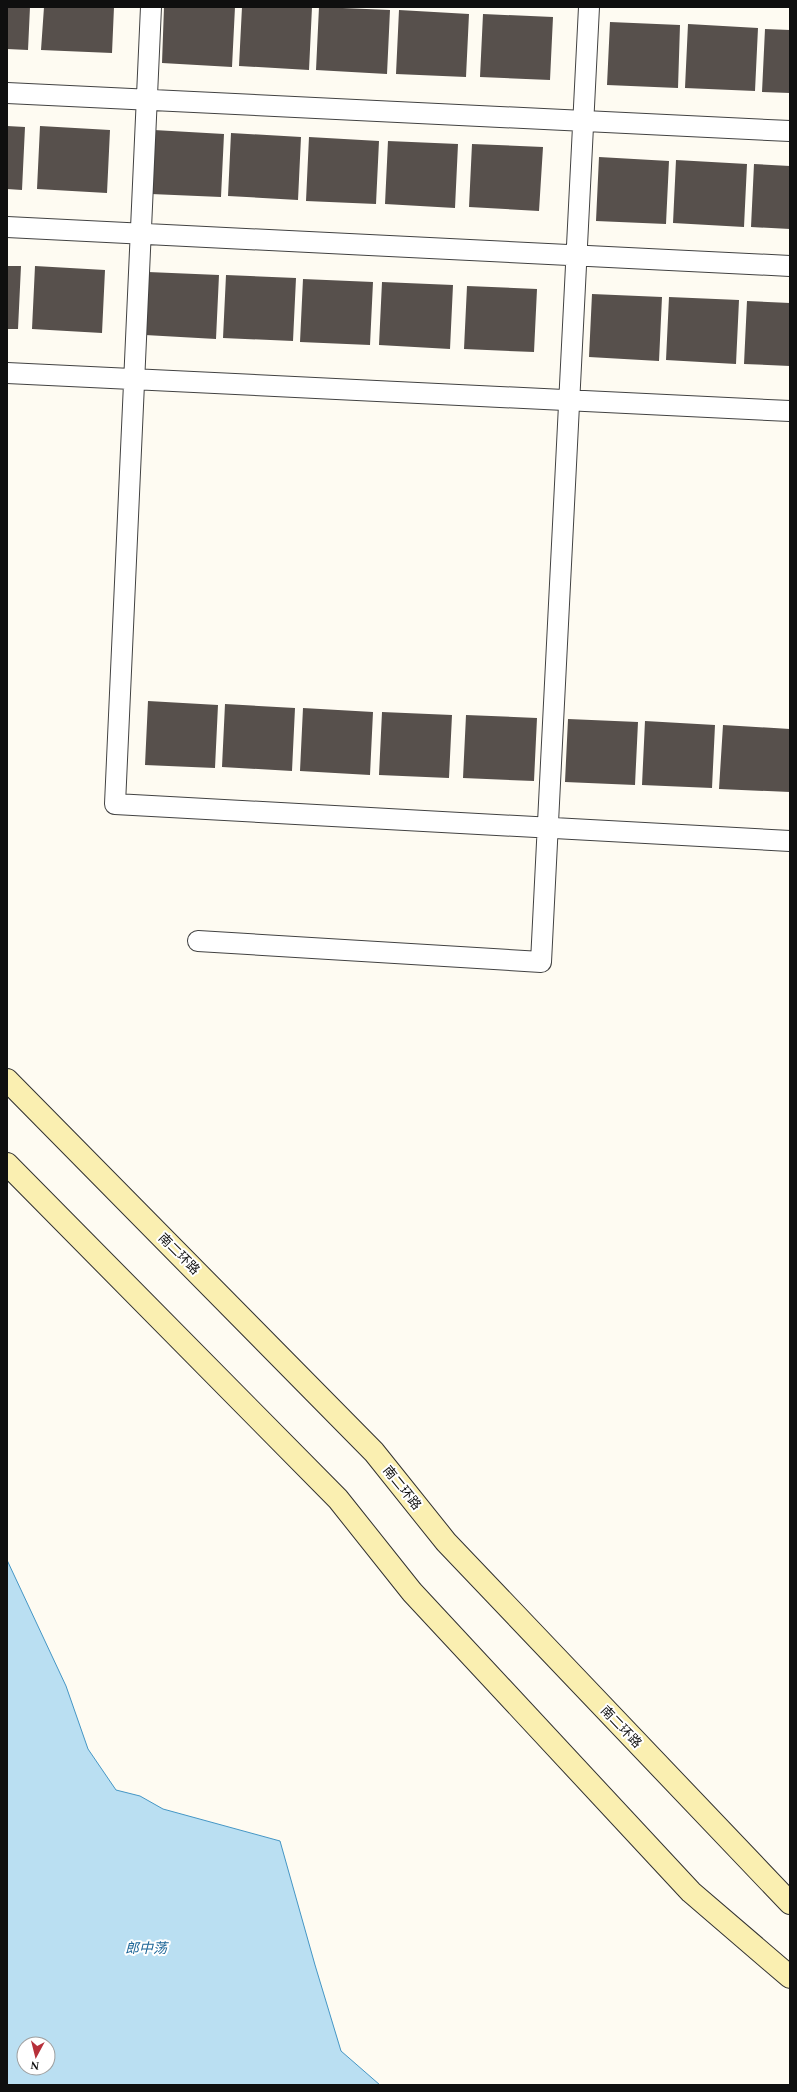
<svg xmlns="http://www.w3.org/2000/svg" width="797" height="2092" font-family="Spectral,'Noto Sans SC',serif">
  <rect width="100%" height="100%" fill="#fefbf2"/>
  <path fill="#badff2" stroke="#4596c5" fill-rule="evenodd" d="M7,1560L66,1686L88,1749L116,1790L140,1796L163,1809L280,1841L315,1965L341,2051L380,2085H7ZM24,2044H48V2068H24Z"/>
  <path fill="#57504c" d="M7,7H30L28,50L7,49Z
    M44,7H114L112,53L41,50Z
    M164,7H235L232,67L162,63Z
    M242,7H312L309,70L239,66Z
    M319,7L390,10L387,74L316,70Z
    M399,10L469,14L466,77L396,74Z
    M483,14L553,17L550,80L480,77Z
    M610,22L680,25L678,88L607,85Z
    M688,24L758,28L755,91L685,88Z
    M765,29L790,30V93L762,92Z
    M7,126L25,127L22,190L7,189Z
    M40,126L110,130L107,193L37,189Z
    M154,130L224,134L221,197L151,194Z
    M231,133L301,137L298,200L228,196Z
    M309,137L379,141L376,204L306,201Z
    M388,141L458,144L455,208L385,204Z
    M472,144L543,147L539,211L469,207Z
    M599,157L669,161L666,224L596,221Z
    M676,160L747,164L744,227L673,223Z
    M754,164L790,166V229L751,227Z
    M7,266H21L18,329H7Z
    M35,266L105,270L102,333L32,329Z
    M148,272L219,275L216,339L145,335Z
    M226,275L296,278L293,341L223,338Z
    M303,279L373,282L370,345L300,342Z
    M382,282L453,285L450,349L379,345Z
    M467,286L537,289L534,352L464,349Z
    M592,294L662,297L659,361L589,357Z
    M669,297L739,300L736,364L666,360Z
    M747,301L790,303V366L744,364Z
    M148,701L218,705L215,768L145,765Z
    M225,704L295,708L292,771L222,767Z
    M303,708L373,712L370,775L300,771Z
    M382,712L452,715L449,778L379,775Z
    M466,715L537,718L534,781L463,778Z
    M568,719L638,722L635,785L565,782Z
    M645,721L715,725L712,788L642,785Z
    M723,725L790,729V792L719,789Z"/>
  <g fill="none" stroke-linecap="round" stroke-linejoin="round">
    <defs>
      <path id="service" d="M151,7L115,804L790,841
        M7,93L790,131
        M7,227L790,266
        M7,373L790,411
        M198,941L541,962L589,7"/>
      <path id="secondary" d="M7,1080L374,1452L446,1542L790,1903
        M7,1164L338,1499L412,1592L691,1892L790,1977"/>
    </defs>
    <use href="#service" stroke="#424242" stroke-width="22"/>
    <use href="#secondary" stroke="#313131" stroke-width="24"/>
    <use href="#service" stroke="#fff" stroke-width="20"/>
    <use href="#secondary" stroke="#faefb1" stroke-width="22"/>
  </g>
  <g text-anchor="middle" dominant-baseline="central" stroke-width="4" stroke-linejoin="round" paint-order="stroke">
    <g font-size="13" fill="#0f0f0f" stroke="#fff">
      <text transform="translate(179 1254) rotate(45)">南二环路</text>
      <text transform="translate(402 1488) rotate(51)">南二环路</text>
      <text transform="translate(621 1727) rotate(46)">南二环路</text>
    </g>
    <g font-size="14" font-style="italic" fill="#206899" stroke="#fff">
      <text x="146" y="1948">郎中荡</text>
    </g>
  </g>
  <rect width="797" height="2092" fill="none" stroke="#0f0f0f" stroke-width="16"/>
  <g transform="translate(36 2056) rotate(187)"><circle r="19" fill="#ffffff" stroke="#9f9f9f"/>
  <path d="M0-3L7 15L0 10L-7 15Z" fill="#b7303a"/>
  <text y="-6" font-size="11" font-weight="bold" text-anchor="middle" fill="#0f0f0f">N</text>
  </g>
</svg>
